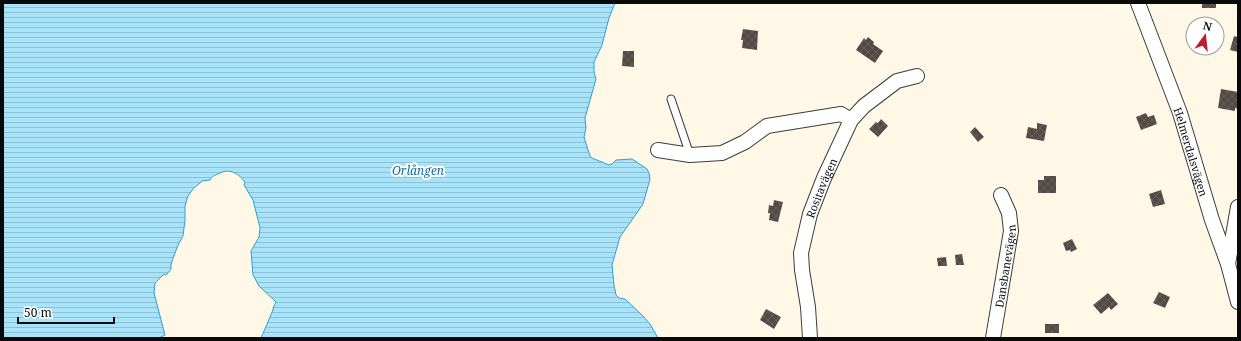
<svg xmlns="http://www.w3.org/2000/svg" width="1241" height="341" font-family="'Noto Serif',serif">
  <defs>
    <pattern id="water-rules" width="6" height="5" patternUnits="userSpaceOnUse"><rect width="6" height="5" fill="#a8e3f9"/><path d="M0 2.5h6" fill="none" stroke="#8fc1d4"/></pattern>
    <pattern id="building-cross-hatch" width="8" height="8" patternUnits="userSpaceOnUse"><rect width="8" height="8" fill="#534a46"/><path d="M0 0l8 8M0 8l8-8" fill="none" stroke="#67605c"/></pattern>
  </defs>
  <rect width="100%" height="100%" fill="#fff8e6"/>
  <path fill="url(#water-rules)" stroke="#2ca1d3" d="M3,3H615L609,18L602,45L594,62V72L596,79L585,118L586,128L584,137L590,156L592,158L609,165L612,164L616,160L632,159L647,169L649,173L650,179L643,204L620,237L612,265L614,285L616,295L619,298L625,299L643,316L650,324L658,338H261L273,310V308L276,302L259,286L253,275L251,251L259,237L260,228L253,200L244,185L245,182C237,172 229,168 218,174C214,176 212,176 210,180L202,181L193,189L188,196L185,206V220L183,236L178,245L171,264V269L167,274L163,275L155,283L154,293L165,335L159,338H3Z"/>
  <path fill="url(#building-cross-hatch)" d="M1202,3H1216V8H1202Z
    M743,29L758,31L757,50L742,48L743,40H741Z
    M1234,36L1238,37V52L1230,50Z
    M868,37L874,42L873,44L883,51L875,63L856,50L864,38L866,40Z
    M623,51H634V67L622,66Z
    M1221,89L1238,92V109L1235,108V111L1218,108Z
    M1146,113L1148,117L1154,115L1157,124L1141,130L1136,117Z
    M881,119L888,126L878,137L869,129L876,122L878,123Z
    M1037,123L1047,125L1044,141L1026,138L1028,127L1037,129Z
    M975,127L984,137L978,142L970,132Z
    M1044,176H1056V193H1038V180H1044Z
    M1161,190L1165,204L1153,207L1149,194Z
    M774,200L783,202L778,222L769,220L770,213H768L769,205L773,206Z
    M1072,239L1077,249L1071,252L1070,250L1066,251L1063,243Z
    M962,254L964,265H956L955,255Z
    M946,257L947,266H938L937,258Z
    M1159,292L1170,297L1165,308L1153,303Z
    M1108,293L1118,304L1111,310L1109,307L1101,314L1093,305Z
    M766,309L781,317L774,329L760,320Z
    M1045,324H1059V333H1045Z"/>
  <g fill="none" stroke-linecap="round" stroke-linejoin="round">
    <defs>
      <path id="lane" d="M671,99L690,155"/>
      <g id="street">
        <path id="s1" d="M1138,3L1180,113L1212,220L1228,264L1238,302"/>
        <path d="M658,150L690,155L722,153L745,142L767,126L841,114L851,120"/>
        <path d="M1228,264L1238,207"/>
        <path id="s2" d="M810,338L808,307L802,270L801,253L810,214L824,178L851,120L864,106L897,81L917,76"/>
        <path id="s3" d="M993,338L1011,231L1009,213L1001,195"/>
      </g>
    </defs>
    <use href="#lane" stroke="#3d3d3d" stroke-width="9"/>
    <use href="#street" stroke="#3d3d3d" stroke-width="16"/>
    <use href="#lane" stroke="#fff" stroke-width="7"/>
    <use href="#street" stroke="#fff" stroke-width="14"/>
  </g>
  <g text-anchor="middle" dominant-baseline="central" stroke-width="4" stroke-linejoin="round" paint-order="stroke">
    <g font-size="11" fill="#0a0a0a" stroke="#fff">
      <text stroke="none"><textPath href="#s1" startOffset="158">Helmerdalsvägen</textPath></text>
      <text stroke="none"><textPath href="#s2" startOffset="154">Rositavägen</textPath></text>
      <text stroke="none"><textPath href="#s3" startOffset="73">Dansbanevägen</textPath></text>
    </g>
    <g font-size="12" font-style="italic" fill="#0f6e9f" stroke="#fff">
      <text x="418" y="170">Orlången</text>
    </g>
  </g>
  <rect width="1241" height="341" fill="none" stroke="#0a0a0a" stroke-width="8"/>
  <g transform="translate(1205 36) rotate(15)"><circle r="19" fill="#ffffff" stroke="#9d9d9d"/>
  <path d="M0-3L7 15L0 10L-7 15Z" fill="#bf1d34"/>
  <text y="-6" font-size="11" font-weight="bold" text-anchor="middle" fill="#0a0a0a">N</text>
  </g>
  <path d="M18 317v6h96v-6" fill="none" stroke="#0a0a0a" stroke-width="2"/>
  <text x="24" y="317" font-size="12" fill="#0a0a0a" stroke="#ffffff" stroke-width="3" paint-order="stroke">50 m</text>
</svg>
